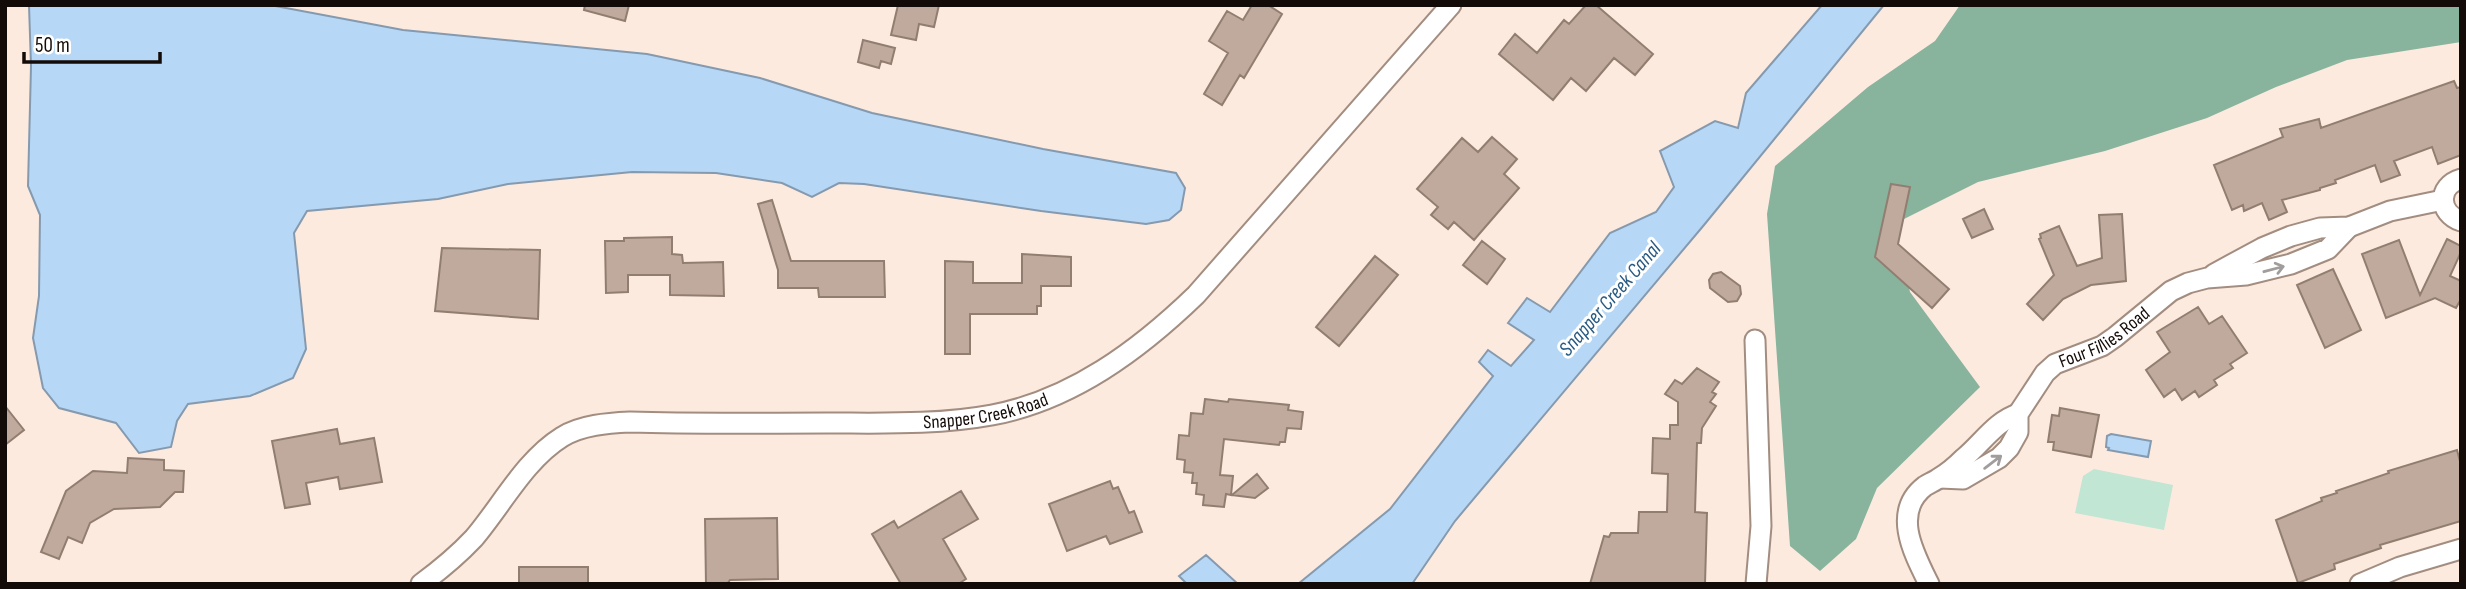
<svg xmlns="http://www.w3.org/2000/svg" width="2466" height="589" font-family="'Sofia Sans Condensed',sans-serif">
  <rect width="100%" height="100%" fill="#fceadf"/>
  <path fill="#c1e6d3" d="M2094,469L2173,485L2164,530L2075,513L2083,476Z"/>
  <path fill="#88b39d" d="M1960,5H2461V42L2347,60L2276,87L2207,118L2105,151L1978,182L1894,224L1910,292L1980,387L1877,488L1856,539L1820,571L1790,546L1767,214L1775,166L1868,87L1935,41Z"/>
  <path fill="#b6d7f6" stroke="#859aae" stroke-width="2" d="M29,5H270L403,30L647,54L760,78L872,113L1043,149L1176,173L1185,188L1181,210L1169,220L1146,224L1041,211L864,184L839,183L812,197L782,183L716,173L632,172L508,184L438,199L307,211L294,233L306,349L293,378L250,396L188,404L177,421L171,447L139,453L116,423L59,408L43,388L33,338L39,296L40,215L28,186L31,66Z
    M1822,5H1884L1704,225L1455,521L1412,584H1298L1390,509L1493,376L1479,362L1488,350L1511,366L1534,340L1508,323L1527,298L1550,312L1610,233L1656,212L1674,187L1660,151L1715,121L1738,128L1746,93Z
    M2111,434L2151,441L2148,457L2108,450L2109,448L2106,447L2107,436Z
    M1206,555L1238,584H1187L1179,576Z"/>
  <path fill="#c0aa9d" stroke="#927e71" stroke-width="2" d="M585,5H629L625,21L584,10Z
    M898,5H939L934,27L919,24L916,40L891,35Z
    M1252,5H1268L1282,14L1244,78L1240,75L1222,105L1204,94L1228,53L1209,41L1227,11L1243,20Z
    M1586,5H1596L1653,54L1635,75L1614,58L1586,91L1571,78L1553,100L1499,54L1515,34L1537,53L1564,20L1569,24Z
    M863,40L895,48L891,64L881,61L879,68L858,62Z
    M2454,81L2457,88L2461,87V155L2438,164L2432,147L2394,161L2400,175L2381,182L2375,165L2335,180L2336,183L2320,188V190L2282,200L2287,212L2269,220L2262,203L2244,211L2243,205L2232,210L2214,165L2283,137L2280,129L2319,119L2321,128Z
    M1492,137L1517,159L1504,174L1519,188L1474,240L1454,222L1448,229L1431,215L1438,207L1417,189L1462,138L1478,152Z
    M1891,184L1910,187L1898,244L1949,289L1932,308L1875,257Z
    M772,200L791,261H884L885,297H819L818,288H778V270L758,204Z
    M1984,209L1993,229L1972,238L1963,219Z
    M2122,214L2126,281L2091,285L2063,299L2043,320L2027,304L2054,275L2039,239L2041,238L2040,234L2059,226L2077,266L2102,258L2099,215Z
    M672,237V254L682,255L683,263L723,262L724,296L670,295V275H628V292L606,293L605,241H624V238Z
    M2447,239L2461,246V252L2450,276L2461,281V299L2456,308L2435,298L2386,318L2362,254L2399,240L2420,295Z
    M1482,241L1505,259L1487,284L1463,265Z
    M442,248L540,250L538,319L435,311Z
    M1022,254L1071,257V286H1041V306H1037V314H970V354H945V261L973,262V283H1022Z
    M1375,256L1398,275L1339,346L1316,327Z
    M2333,269L2361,330L2325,348L2297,285Z
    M1721,272L1740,286L1741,294L1737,301L1728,302L1710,288L1709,280L1713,274Z
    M2198,307L2209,324L2222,316L2247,353L2230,364L2233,368L2214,380L2217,385L2199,397L2195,391L2182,400L2175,389L2164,397L2146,370L2170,352L2157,332Z
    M1697,368L1719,382L1712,392L1716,394L1710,402L1716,406L1702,428L1701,443H1697L1695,512L1707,513L1705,584H1590L1604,536L1609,537L1611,533H1638L1639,512H1667L1668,474L1652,473L1653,438L1670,439V425H1678V402L1665,394L1675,380L1682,384Z
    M1205,399L1228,402L1229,399L1289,405L1288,410L1303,412L1301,429L1287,428L1285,442H1280L1279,445L1224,439L1220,475L1233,476L1231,495L1226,494L1224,507L1203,505L1204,495L1196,494L1197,483H1192L1193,473L1184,472L1185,460L1177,459L1179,435L1189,436L1191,413L1203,414Z
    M5,406L24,430L5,445Z
    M2060,408L2099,415L2091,457L2053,450L2054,442H2048L2052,415L2059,416Z
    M337,429L340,444L374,438L382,482L340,489L338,477L306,483L310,504L285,508L272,441Z
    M2457,450L2461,465V521L2380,545L2381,548L2334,564L2335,569L2298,583L2276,520L2322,501L2321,498L2337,493L2336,491L2389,473L2388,471Z
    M128,458L164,460V470L184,471L183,492H175L160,507L114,509L90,523L82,543L68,537L59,559L41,552L66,491L93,471L127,473Z
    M1257,474L1268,488L1255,498L1232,495Z
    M1110,481L1113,489L1118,487L1129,513L1134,511L1142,532L1110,544L1106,536L1067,551L1049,504Z
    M961,491L978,519L943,539L966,579L958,584H901L872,534L894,521L898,528Z
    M777,518L778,579L730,580L727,584H706L705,519Z
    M519,567H588V584H519Z"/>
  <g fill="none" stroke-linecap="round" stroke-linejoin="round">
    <defs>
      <g id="minor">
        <path d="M2461,179C2437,186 2438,213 2461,221"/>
        <path d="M2214,274L2262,248L2291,236L2320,228L2349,227L2390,211L2443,200"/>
        <path d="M1755,340L1761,526L1756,584"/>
        <path id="s1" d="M1940,478L1963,479L1999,458L2009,448L2018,432V414L2045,373L2055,364L2102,346L2115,337L2171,291L2188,283L2207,278L2246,275L2291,264L2328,249L2349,227"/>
        <path id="s2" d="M421,584C440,570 458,555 474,538C502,505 525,460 562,437C581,425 608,423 630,422C695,424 761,423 827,423C882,423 938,425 992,415C1072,400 1139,350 1196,295L1451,5"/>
        <path d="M1929,584C1914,554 1891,512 1925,486C1930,483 1935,481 1939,478C1948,473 1957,465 1964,458C1982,443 1996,421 2018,414"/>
        <path d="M2360,584L2400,567L2461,549"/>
      </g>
    </defs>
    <use href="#minor" stroke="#a28d80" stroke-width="23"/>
    <use href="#minor" stroke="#fff" stroke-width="19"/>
  </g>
  <defs><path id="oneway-shaft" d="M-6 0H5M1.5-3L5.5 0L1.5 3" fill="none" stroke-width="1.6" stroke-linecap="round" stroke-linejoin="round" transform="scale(1.75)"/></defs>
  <g stroke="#a19d9c">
    <use href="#oneway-shaft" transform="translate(2274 269) rotate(-15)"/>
    <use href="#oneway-shaft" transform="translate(1993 462) rotate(-37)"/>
  </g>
  <g text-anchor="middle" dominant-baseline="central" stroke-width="6" stroke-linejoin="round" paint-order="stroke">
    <g font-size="19" fill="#130b07" stroke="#fff">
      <text stroke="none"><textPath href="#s1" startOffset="234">Four Fillies Road</textPath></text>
      <text stroke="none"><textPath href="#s2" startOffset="632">Snapper Creek Road</textPath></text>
    </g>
    <g font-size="21" font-style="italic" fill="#295a82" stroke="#fff">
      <text transform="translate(1610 299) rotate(-49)">Snapper Creek Canal</text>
    </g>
  </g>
  <rect width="2466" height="589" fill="none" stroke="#130b07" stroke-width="14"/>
  <path d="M24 52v10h136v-10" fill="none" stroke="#130b07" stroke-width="3.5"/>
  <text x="35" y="52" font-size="21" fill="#130b07" stroke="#ffffff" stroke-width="5" paint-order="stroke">50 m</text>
</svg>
